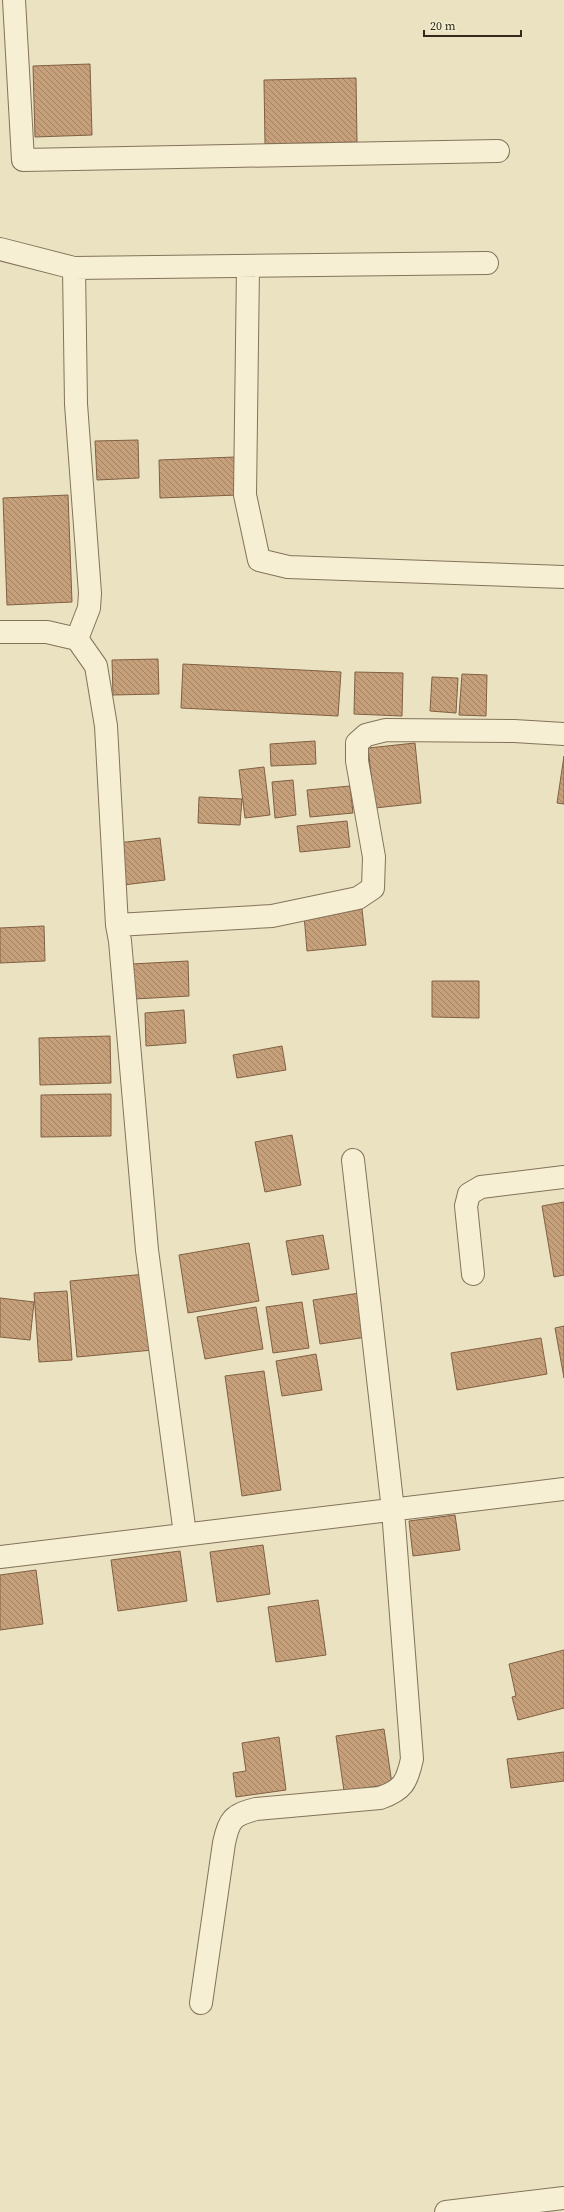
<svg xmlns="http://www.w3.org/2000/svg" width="564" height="2212" font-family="'Source Serif 4',serif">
  <defs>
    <pattern id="building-back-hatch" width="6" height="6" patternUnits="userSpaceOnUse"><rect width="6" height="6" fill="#c6a07a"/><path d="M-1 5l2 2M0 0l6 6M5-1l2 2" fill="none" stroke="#a18363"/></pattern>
  </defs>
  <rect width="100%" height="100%" fill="#eae2c1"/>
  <path fill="url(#building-back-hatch)" stroke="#806042" d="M90,64L92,135L35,137L33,66Z
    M356,78L357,142L265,144L264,80Z
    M138,440L139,478L97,480L95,441Z
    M235,457L237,495L160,498L159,460Z
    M68,495L72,602L7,605L3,498Z
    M158,659L159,694L113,695L112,660Z
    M183,664L341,672L338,716L181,708Z
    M355,672L403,673L402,716L354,714Z
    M462,674L487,675L486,716L459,715Z
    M432,677L458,678L456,713L430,711Z
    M315,741L316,764L271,766L270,744Z
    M415,743L421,803L375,808L368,748Z
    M564,756V804L557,803Z
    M264,767L270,815L245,818L239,770Z
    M293,780L296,815L275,818L272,782Z
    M350,786L353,813L310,817L307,790Z
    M199,797L242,799L240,825L198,823Z
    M347,821L350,847L300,852L297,826Z
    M160,838L165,880L123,885L118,843Z
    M362,909L366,945L307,951L304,915Z
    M44,926L45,961L0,963V928Z
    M188,961L189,996L134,999L132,964Z
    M432,981H479V1018L432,1017Z
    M184,1010L186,1043L146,1046L145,1013Z
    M110,1036L111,1083L40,1085L39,1038Z
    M282,1046L286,1070L237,1078L233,1055Z
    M111,1094V1136L41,1137V1095Z
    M292,1135L301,1185L265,1192L255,1142Z
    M564,1202V1275L554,1277L542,1206Z
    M323,1235L329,1269L292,1275L286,1241Z
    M249,1243L259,1301L188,1313L179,1255Z
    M146,1274L153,1350L77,1357L70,1281Z
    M67,1291L72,1360L39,1362L34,1293Z
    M360,1293L367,1337L320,1344L313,1300Z
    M0,1298L34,1302L30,1340L0,1337Z
    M302,1302L309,1348L273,1353L266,1307Z
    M256,1307L263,1349L205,1359L197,1317Z
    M564,1326V1378L555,1328Z
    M541,1338L547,1374L457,1390L451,1353Z
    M316,1354L322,1390L282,1396L276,1361Z
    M264,1371L281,1490L242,1496L225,1376Z
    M455,1515L460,1550L413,1556L409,1521Z
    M263,1545L270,1594L217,1602L210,1552Z
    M180,1551L187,1601L118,1611L111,1560Z
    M36,1570L43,1624L0,1630V1575Z
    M318,1600L326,1655L276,1662L268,1607Z
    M564,1650V1708L518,1720L512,1697L516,1696L509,1664Z
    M384,1729L392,1784L344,1791L336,1736Z
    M279,1737L286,1790L236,1797L233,1773L246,1771L242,1743Z
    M564,1752V1781L511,1788L507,1759Z"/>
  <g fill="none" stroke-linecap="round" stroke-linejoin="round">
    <defs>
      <path id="minor" d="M14,0L23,160L498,151
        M0,249L74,268L487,263
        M248,266L245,495L259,560L288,567L564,577
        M74,268L76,404L90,593L89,608L77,639
        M0,632H47L77,639L96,666L106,726L117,925L120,941L147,1250L185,1534
        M117,925L272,916L358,898L373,888L374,857L357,761V743L366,735L386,730L514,731L564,734
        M473,1274L466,1206L469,1194L481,1187L564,1177
        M0,1557L564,1489
        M201,2003L224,1843C229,1819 233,1815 256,1809L380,1798C403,1790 407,1782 412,1759L393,1510L353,1160
        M446,2212L564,2198"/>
    </defs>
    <use href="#minor" stroke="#83735a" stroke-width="24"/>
    <use href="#minor" stroke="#f6efd4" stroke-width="22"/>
  </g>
  <path d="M424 30v6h97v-6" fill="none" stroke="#332a1d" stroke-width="2"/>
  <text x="430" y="30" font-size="12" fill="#332a1d" stroke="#f2ecd0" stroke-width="3" paint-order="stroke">20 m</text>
</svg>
